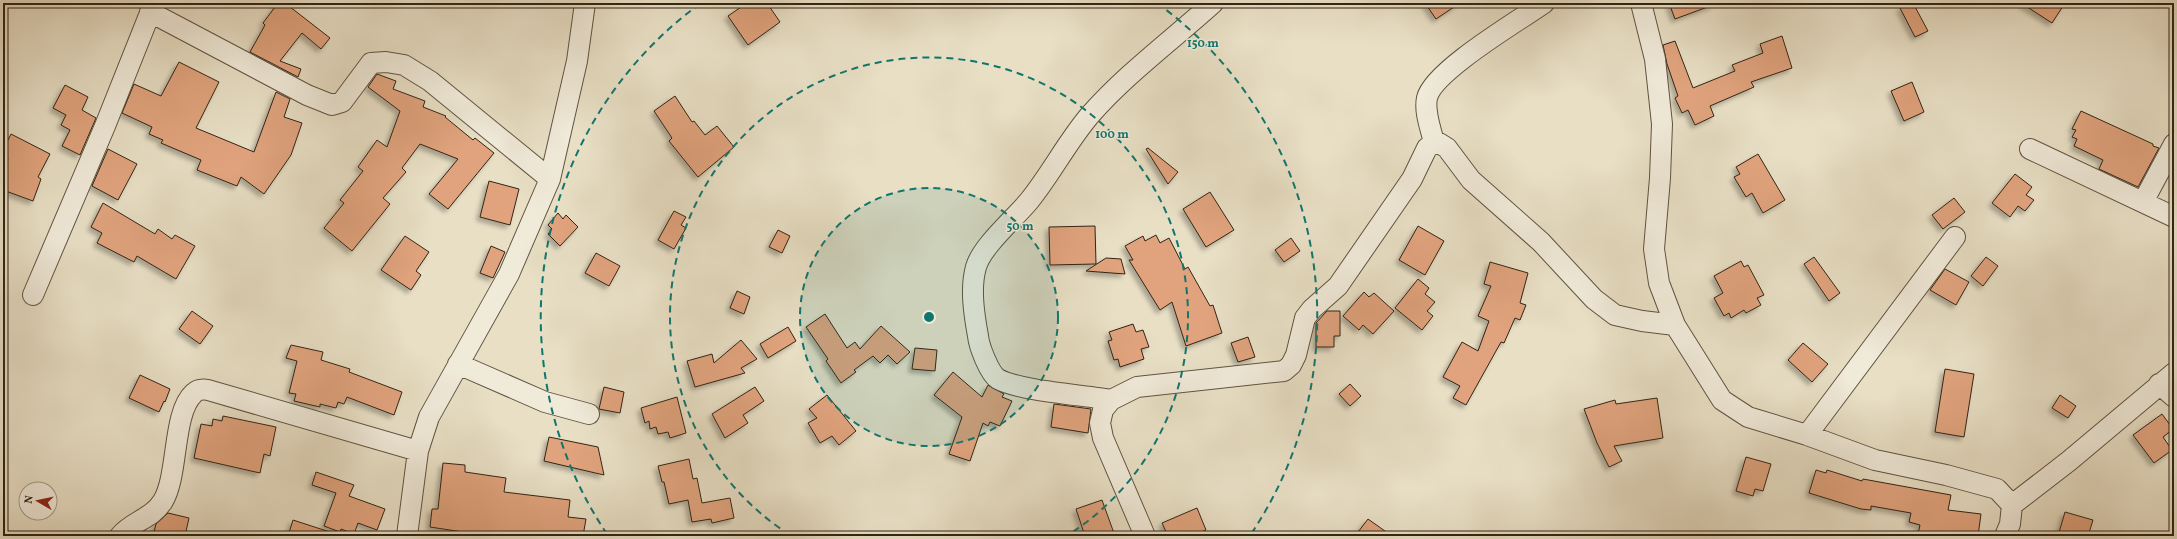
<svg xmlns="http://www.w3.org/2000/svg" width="2177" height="539" font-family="Vollkorn,serif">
  <defs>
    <filter id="shadow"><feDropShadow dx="-3.5" dy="3.5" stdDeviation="2" flood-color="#0004"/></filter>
  </defs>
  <rect width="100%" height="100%" fill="#e8dfc5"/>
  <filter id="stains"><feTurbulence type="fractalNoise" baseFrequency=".005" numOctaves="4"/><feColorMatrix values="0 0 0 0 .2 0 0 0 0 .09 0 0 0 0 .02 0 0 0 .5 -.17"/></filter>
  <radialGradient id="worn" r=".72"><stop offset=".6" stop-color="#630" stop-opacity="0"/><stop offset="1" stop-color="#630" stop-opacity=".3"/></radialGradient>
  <path fill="#e0a37d" stroke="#322415" filter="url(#shadow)" d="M278,3L282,6L285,3L330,38L321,49L302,33L280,61L301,69L298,77L250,52L265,25L263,23Z
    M747,3H767L780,22L748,45L728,16Z
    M1425,3H1460L1436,19Z
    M1669,3H1713V5L1675,19Z
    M1909,3H1913L1928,31L1915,37L1900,8Z
    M2021,3H2065L2052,23Z
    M1782,36L1792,68L1751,82L1754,87L1710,106L1714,116L1695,125L1688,110L1682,113L1675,98L1678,96L1667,64L1663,45L1675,41L1693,88L1735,71L1732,65L1763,53L1760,44Z
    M179,62L219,82L196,128L254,152L276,92L290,99L284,117L302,123L291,155L264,194L241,177L237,186L197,170L201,160L161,143L163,140L149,134L152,127L122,113L134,84L161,96Z
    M377,74L396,81L393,89L425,101L423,107L446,116L445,117L473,140L475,138L494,153L448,209L429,194L458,159L420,144L402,168L406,172L383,198L390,204L352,251L324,228L344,203L340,200L363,171L358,167L377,140L387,147L400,111L368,87Z
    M1912,82L1924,112L1904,121L1891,91Z
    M65,85L88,97L82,110L96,118L80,155L62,146L70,130L61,125L66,115L53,108Z
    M675,96L692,122L694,121L705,135L717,126L734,147L698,177L669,141L672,138L654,111Z
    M2081,111L2153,144V146L2159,148L2138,187L2099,169L2103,160L2074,146L2077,139L2072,137L2076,130L2072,129Z
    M11,134L50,154L38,177L41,179L33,201L3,190V173L8,159L3,156V150Z
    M1148,148L1178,172L1168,184L1146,149Z
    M108,149L137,164L118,200L92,186Z
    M1758,154L1785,200L1763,213L1752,193L1746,197L1734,177L1740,174L1736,167Z
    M2015,174L2032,187L2026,195L2034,200L2025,211L2018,206L2010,217L1992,203Z
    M489,181L519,189L510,225L480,217Z
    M1210,192L1234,230L1206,247L1183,209Z
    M1954,198L1965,212L1943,229L1932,215Z
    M103,203L155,234L158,229L172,239L175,235L195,246L176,279L137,256L134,262L97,243L102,233L91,227Z
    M674,211L686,217L681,225L686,228L674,249L658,240Z
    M558,213L563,219L566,215L578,227L560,246L548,234L552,229L548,225Z
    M1095,226L1096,264L1050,265L1049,227Z
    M1418,226L1444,241L1425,275L1399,260Z
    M778,230L790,236L782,253L769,247Z
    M1156,235L1160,243L1169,238L1185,269L1188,267L1210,306L1213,305L1222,333L1186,346L1172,302L1160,310L1129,260H1133L1125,246L1143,236L1145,241Z
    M405,236L429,252L416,271L421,275L411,290L381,270Z
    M1291,238L1300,251L1284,262L1275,250Z
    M491,246L505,252L493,278L480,273Z
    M596,253L620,266L609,286L585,273Z
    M1814,257L1840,293L1829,301L1804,264Z
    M1986,257L1998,266L1983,286L1971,276Z
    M1106,258L1121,259L1125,274L1086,271Z
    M1741,261L1744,267L1748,265L1764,295L1757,298L1761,305L1746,313L1744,310L1731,318L1729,313L1724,316L1714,298L1723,293L1714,276Z
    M1490,262L1528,273L1520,303L1526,305L1520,320L1515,318L1504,343L1501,342L1466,405L1453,398L1460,386L1443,377L1462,342L1478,351L1489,321L1478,316L1491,286L1484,284Z
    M1945,269L1969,282L1956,305L1930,290Z
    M1418,279L1429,288L1425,294L1435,302L1427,311L1433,316L1422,330L1395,308Z
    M737,291L750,297L744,314L730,308Z
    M1364,292L1369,297L1374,293L1394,311L1373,334L1363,325L1359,330L1343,316Z
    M192,311L213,326L200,344L179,329Z
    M1327,311H1340V336H1334V347H1316V323Z
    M825,314L847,348L855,342L860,349L881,326L910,352L897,364L888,355L880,363L873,356L854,370L856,372L841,383L826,361L828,359L806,327Z
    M1133,324L1136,332L1143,330L1149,347L1141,349L1144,359L1120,367L1118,359L1114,360L1108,341L1112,340L1109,332Z
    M788,327L796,341L768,358L760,344Z
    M1248,337L1255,357L1238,362L1231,343Z
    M741,340L757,359L741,368L745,373L695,387L687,361L712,354L714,363Z
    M1803,343L1828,364L1812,382L1788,360Z
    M291,345L323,352L321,360L350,369L349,372L402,392L394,415L347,397L344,404L338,402L336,408L320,404V407L294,401L296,394L289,393L297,361L286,358Z
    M915,348L937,350L935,371L912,369Z
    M1945,369L1974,374L1964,437L1935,432Z
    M953,372L982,397L988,385L1004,394L1002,397L1012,401L1000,426L990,422L988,426L983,423L970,461L949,454L962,417L934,395Z
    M140,375L170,389L165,402L164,401L159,412L129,398Z
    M1350,384L1361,396L1350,406L1339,394Z
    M604,387L624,392L620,413L599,409Z
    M755,387L764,401L743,415L748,423L725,438L712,414Z
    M827,395L856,431L839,445L832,436L820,443L808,423L817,418L809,409Z
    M2060,395L2076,406L2068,418L2052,408Z
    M677,397L686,433L670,438L668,432L658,434L656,427L650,429L649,421L645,423L641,408Z
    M1657,398L1663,438L1614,446L1622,461L1609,467L1597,443L1584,409L1615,400L1616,404Z
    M1054,404L1091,409L1088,433L1051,427Z
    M2162,414L2173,429L2163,437L2172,450L2154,463L2133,435Z
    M223,416L276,427L270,456L264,454L260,473L194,458L201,424L212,426L213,419L222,421Z
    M549,437L598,447L604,475L544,461Z
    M1746,457L1771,464L1763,491L1755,489L1753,496L1736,491Z
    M689,459L693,479L697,478L702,503L730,498L734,518L712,523L711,519L692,522L688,500L669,504L664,482H662L658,466Z
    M443,463L465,465V472L506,478L504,492L570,500L568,517L586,519L583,536H463V532L430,527L432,509H438Z
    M1816,470L1826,473L1827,470L1862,481L1863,479L1951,495L1948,510L1981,514L1978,536H1929L1918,534L1920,525L1909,522L1911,513L1871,506V510L1861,509L1809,493Z
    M316,472L354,485L349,496L385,509L377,530L358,523L354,534L341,529L340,532L324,526L336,493L312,485Z
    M1102,500L1115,536H1085L1076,509Z
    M1197,508L1206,530L1192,536H1168L1162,523Z
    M2065,512L2093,520L2088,536H2058Z
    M168,513L189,518L185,536H153L156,524Z
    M1368,519L1392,536H1355Z
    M293,520L333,533V536H288Z"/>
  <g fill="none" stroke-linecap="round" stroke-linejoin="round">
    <defs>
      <path id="street" d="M1641,3L1655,59L1662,124L1660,178L1654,249L1659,283L1675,325L1722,400L1748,417L1807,435L1875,460L1946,475L1997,489L2012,505L2010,524L2005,536
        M150,12L307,95L332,105L342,102L371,63L386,62L404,65L430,81L550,179
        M1434,143C1431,129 1424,112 1427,98C1433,71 1520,20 1544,3
        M2030,149L2174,217
        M2143,202L2174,144
        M33,295L105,126L154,3
        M458,364L545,402L589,414
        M2159,384L2174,397
        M1111,400C1083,395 1020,391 998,379C989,373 979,346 978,336C974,314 970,288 976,267C982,246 1014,219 1029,201C1051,174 1067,142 1090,115C1126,74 1172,40 1213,3
        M1807,435L1955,237
        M2012,505L2069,461L2174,373
        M120,536C132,521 152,519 163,501C179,474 172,413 194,393C198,389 203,389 208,390L418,451
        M407,536L418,451L429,417L509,274L550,179L577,61L585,3
        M1145,536L1103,438L1100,423L1103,410L1111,400L1137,387L1284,371L1291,365L1296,355L1305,318L1312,309L1338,286L1412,179L1427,148L1434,143H1439L1447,148L1471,180L1541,242L1594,299L1615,315L1642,321L1675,325"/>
    </defs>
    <use href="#street" stroke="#605341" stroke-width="22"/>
    <use href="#street" stroke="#f0ead9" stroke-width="20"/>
  </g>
  <circle cx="929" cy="317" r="129" fill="#0f766e" fill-opacity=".12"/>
  <g fill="none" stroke="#0f766e" stroke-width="2" stroke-dasharray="7 5">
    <circle cx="929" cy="317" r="129"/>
    <path d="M790 535A259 259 0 1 1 1068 535"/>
    <path d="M607 534A388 388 0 0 1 701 3M1157 3A388 388 0 0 1 1251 534"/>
  </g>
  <circle cx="929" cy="317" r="6" fill="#0f766e" stroke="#f0ead9" stroke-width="2"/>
  <g font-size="12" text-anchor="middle" font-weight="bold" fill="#0f766e" stroke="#f0ead9" stroke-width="3" stroke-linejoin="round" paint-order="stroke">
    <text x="1203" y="47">150 m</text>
    <text x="1112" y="138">100 m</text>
    <text x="1020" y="230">50 m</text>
  </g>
  <rect width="2177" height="539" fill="none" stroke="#e8dfc5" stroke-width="16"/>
  <rect x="4" y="4" width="2169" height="531" fill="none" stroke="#322415" stroke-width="2"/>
  <rect x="8" y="8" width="2161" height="523" fill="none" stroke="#322415"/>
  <g transform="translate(38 501) rotate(279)"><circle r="19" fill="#f0ead9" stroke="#a49b8b"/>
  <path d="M0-3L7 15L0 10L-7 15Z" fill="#8f2418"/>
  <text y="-6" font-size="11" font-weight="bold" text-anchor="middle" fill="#322415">N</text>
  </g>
  <rect width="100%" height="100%" filter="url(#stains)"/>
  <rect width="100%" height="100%" fill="url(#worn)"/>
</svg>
